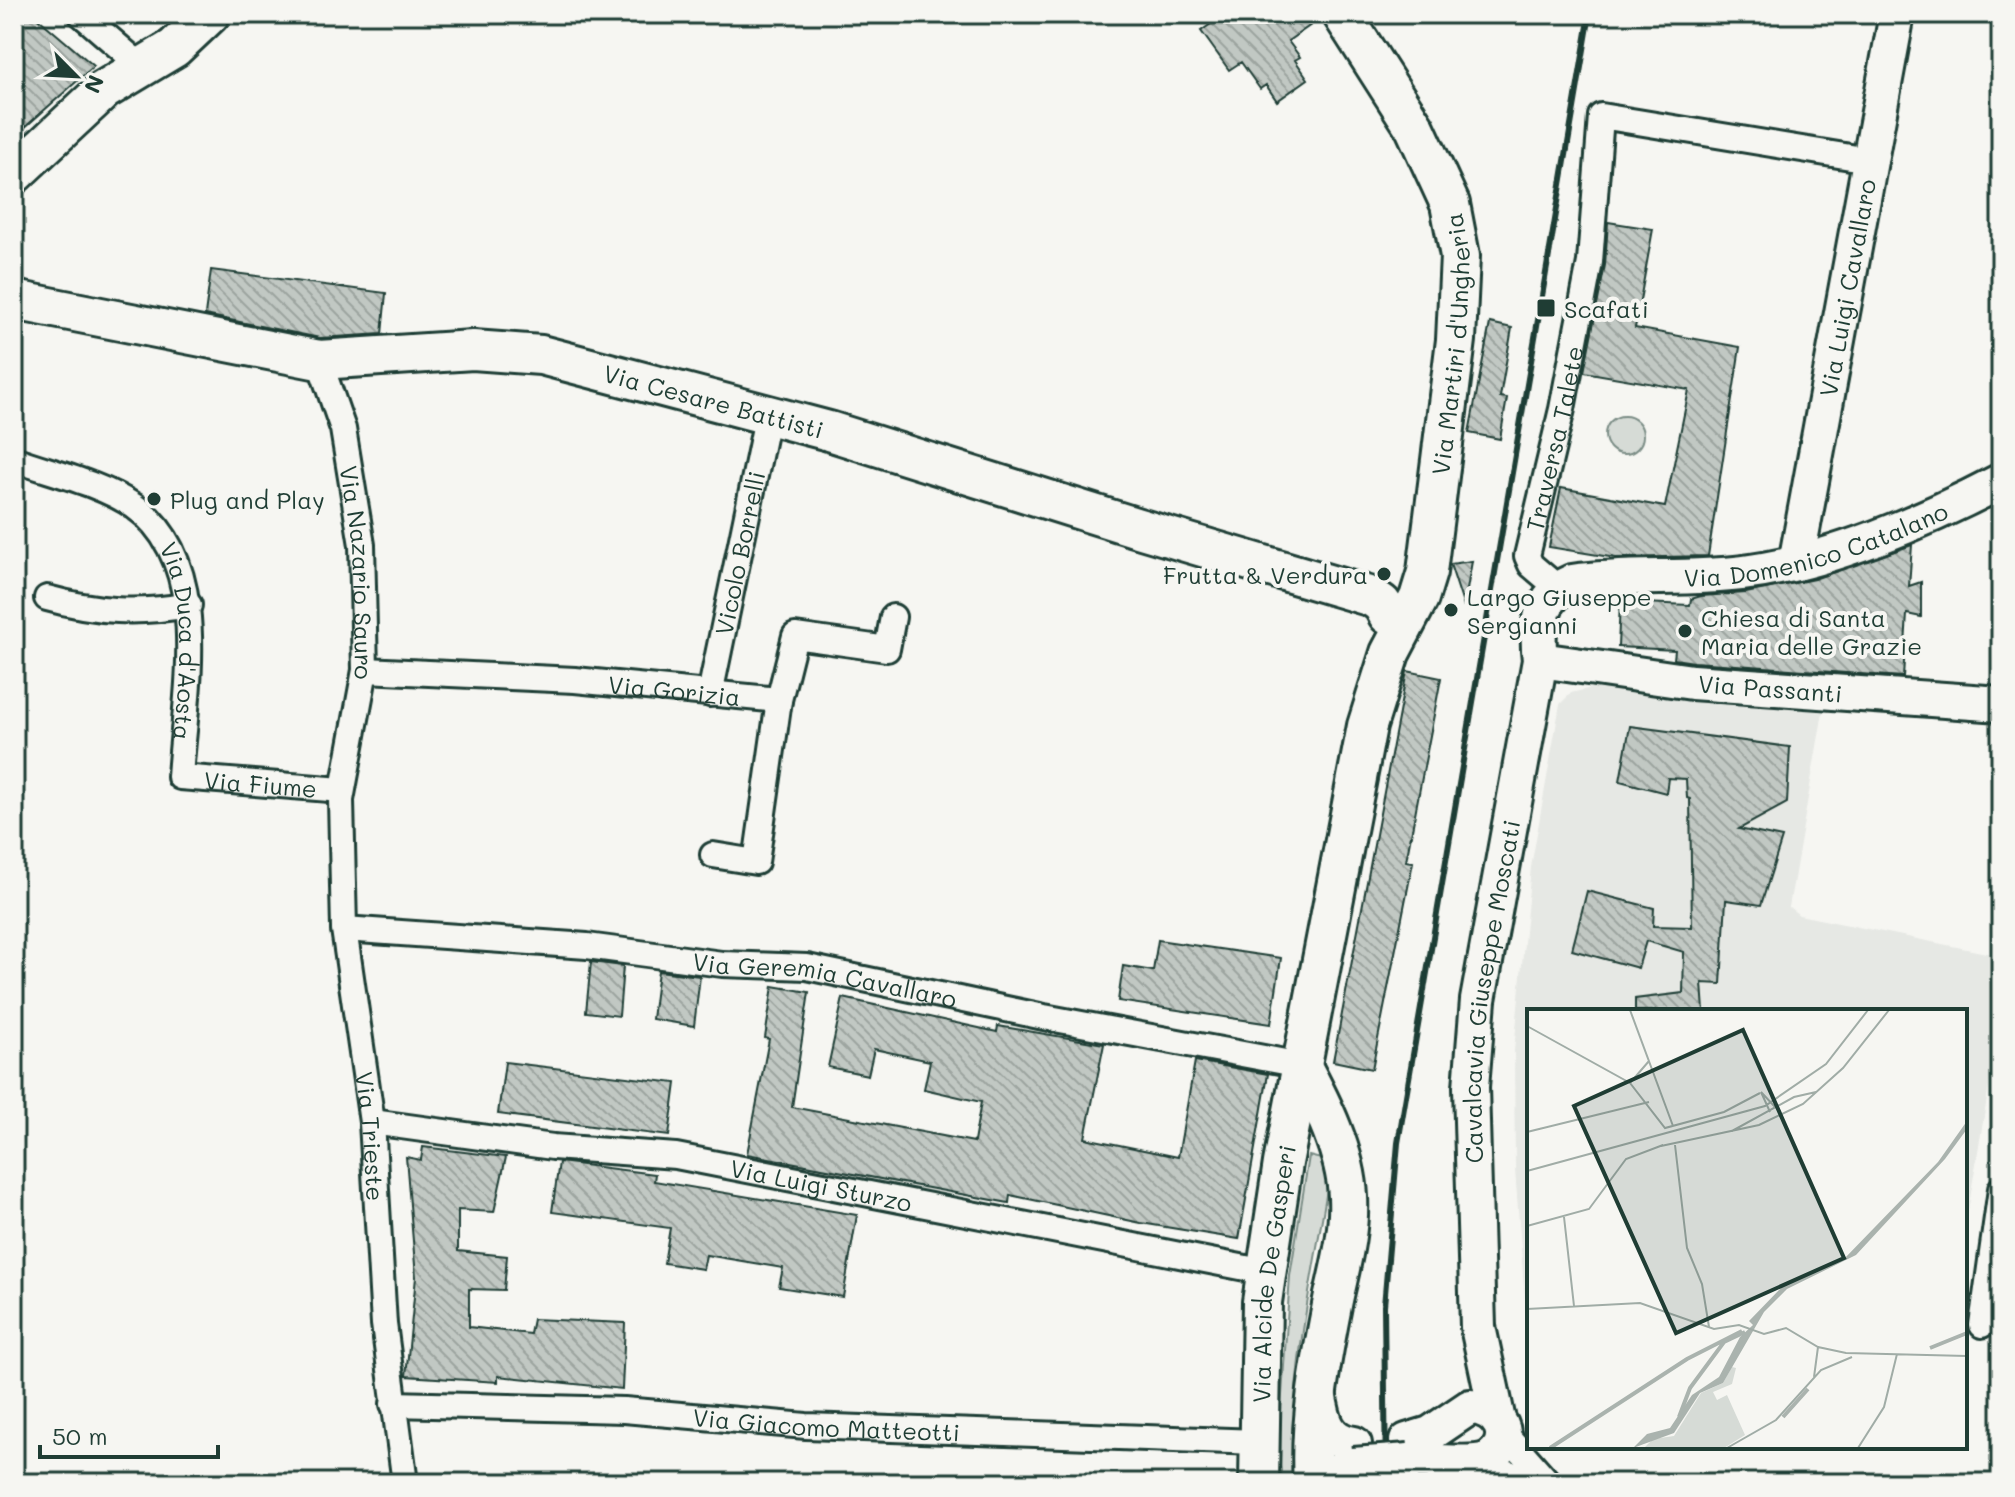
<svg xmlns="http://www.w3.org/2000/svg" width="2015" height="1497" font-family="Mali,sans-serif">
  <defs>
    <pattern id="building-back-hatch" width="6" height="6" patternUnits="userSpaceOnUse" patternTransform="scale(2)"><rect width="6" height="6" fill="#c1c8c3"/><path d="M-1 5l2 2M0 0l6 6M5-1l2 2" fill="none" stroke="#9ca49f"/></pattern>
  </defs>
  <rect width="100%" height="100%" fill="#f6f6f2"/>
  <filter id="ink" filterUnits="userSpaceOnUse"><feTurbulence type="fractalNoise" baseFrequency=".0125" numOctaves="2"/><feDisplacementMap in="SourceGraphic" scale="16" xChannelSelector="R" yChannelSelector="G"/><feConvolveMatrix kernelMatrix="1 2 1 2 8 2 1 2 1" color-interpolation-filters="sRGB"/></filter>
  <g filter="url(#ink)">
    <path fill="#e6e8e4" d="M1596,687L1823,712L1789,907L1799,915L2001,956V1016L1965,1228V1011H1529V1353L1515,1170L1514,1051L1531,867L1560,704L1571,693Z"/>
    <path fill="#d6dbd6" stroke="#7a8c85" stroke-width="2" d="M1605 435a19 19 0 1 1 38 0a19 19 0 1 1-38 0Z
      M1309,1156L1325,1160L1328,1183C1312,1284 1287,1380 1296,1483H1283L1278,1455L1290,1276Z"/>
    <path fill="url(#building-back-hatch)" stroke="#1f3d34" stroke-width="2" d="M14,14H33L94,66L14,137Z
      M1225,14H1320L1321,18L1288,41L1300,57L1295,60L1308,79L1277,101L1266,85L1260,89L1241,62L1229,70L1201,31Z
      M1608,222L1653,229L1635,328L1740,347L1708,556L1616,558L1549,547L1561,488L1665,507L1689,390L1584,372L1605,265Z
      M211,270L386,293L382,334L320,338L205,315Z
      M1490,323L1512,328L1500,397L1507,398L1500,439L1469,433Z
      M1912,545L1909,586L1921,582V617L1907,614L1903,677L1694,662L1674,659L1675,650L1618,647L1620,602L1690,605L1691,599L1701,596L1746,593L1814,579Z
      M1472,561L1464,607L1450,564Z
      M1407,671L1441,678L1406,861L1413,862L1372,1069L1333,1061Z
      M1630,726L1790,747L1787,803L1739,829L1782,838L1761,905L1726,900L1721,984L1702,983L1704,1011H1635V999L1683,993L1684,952L1646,941L1638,968L1572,950L1587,891L1654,908L1653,926L1692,927L1690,799L1687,798L1686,779L1668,778L1666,793L1620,781Z
      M1158,940L1281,958L1271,1024L1118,1001L1123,966L1153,971Z
      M591,962L623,966L619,1016L586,1012Z
      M658,971L700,976L694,1026L652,1019Z
      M773,986L809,992L792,1107L974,1142L981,1102L924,1089L930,1061L874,1049L868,1075L828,1067L843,998L997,1032L998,1026L1104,1044L1085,1138L1178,1157L1195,1061L1268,1074L1239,1239L1141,1223L1010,1195L1009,1203L747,1154L769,1039L765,1038Z
      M505,1062L676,1083L669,1136L498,1114Z
      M423,1147L506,1157L494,1212L458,1210V1251L507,1256L504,1290L469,1289V1327L530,1334L533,1319L625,1323L622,1389L498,1376V1382L406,1376L416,1277L406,1157L421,1160Z
      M559,1162L655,1174L654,1181L857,1215L843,1297L779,1287L783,1268L706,1255L703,1269L664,1263L670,1228L552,1212Z"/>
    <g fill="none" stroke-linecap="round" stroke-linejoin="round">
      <defs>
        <g id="street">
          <path d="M81,14L141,66"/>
          <path id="s1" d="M319,360L343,429L362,545L365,670L341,800L344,929L372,1122L384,1324L405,1483"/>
          <path id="s2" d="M14,459C52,473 100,483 134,506C214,562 185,694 180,777L342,790"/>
          <path id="s3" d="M1558,588L1531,565L1527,556L1562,409L1590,262L1601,116L1869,160"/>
          <path d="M47,598C97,612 138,614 189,605"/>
          <path id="s4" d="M365,670L575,680L779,700L756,862L713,855"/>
          <path id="s5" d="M710,694L768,413"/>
          <path d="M779,700L795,636L887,649L893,617"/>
          <path id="s6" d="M344,929L587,946L722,964L807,967L1044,1017L1301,1065"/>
          <path id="s7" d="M372,1122L553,1147L676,1156L1266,1272"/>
          <path d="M1982,1325L2001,1189"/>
          <path id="s8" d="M393,1404L624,1410L806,1426L1258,1442"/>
          <path d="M1502,1430L1549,1483"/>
          <path d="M1480,1462L1535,1483"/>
        </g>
        <g id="secondary">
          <path id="s9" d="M1796,563L1897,14"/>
          <path id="s10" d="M1540,660L1692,682L2001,704"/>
          <path d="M1318,1392C1322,1416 1325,1441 1354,1444"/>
          <path id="s11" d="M1497,1416L1478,1327L1471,1087L1478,1000L1540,660C1536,627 1539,596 1572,582C1629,574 1686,580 1743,573C1827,563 1927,520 2001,481"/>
          <path d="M1407,1441L1430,1434L1470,1407C1499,1407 1517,1439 1490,1458C1478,1466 1426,1461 1409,1461"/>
          <path d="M1332,1483L1341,1469L1353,1465"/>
        </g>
        <g id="primary">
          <path d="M14,174L104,90L174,48L210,14"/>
          <path id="s12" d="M14,300L319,360L473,350L541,355L829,431L1135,527L1372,597L1382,604L1388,615"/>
          <path d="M1301,1065C1322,1104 1346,1152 1348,1197C1350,1232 1340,1267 1333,1300C1321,1362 1309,1420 1313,1483"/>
          <path id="s13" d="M1259,1483L1262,1302L1283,1163L1367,726L1390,653L1419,598L1427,572L1456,340L1460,256L1450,204L1415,128L1342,14"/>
        </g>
      </defs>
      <use href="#street" stroke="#1f3d34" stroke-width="30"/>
      <use href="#secondary" stroke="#1f3d34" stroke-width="40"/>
      <use href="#primary" stroke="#1f3d34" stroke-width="44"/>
      <use href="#street" stroke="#f6f6f2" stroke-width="24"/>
      <use href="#secondary" stroke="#f6f6f2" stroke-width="34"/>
      <use href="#primary" stroke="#f6f6f2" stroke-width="38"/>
      <path stroke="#1f3d34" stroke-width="6" d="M1386,1483L1384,1306L1398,1143L1590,14"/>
      <defs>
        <path id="secondary-bridge" d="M1353,1465L1409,1461"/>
      </defs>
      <use href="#secondary-bridge" stroke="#1f3d34" stroke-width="40" stroke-linecap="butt"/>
      <use href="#secondary-bridge" stroke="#f6f6f2" stroke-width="34"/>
    </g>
  </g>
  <g fill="#1f3d34" stroke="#f6f6f2" stroke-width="3">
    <rect x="1536" y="298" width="20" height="20" rx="4"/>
    <circle cx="154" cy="499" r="8"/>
    <circle cx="1384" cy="574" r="8"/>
    <circle cx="1451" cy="610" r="8"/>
    <circle cx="1685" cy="631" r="8"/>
  </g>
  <g text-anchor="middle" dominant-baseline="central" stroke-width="8" stroke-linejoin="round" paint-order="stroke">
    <g font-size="24" fill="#1f3d34" stroke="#f6f6f2">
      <text stroke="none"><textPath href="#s9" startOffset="280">Via Luigi Cavallaro</textPath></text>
      <text stroke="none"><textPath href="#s13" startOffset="1162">Via Martiri d'Ungheria</textPath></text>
      <text stroke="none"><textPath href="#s12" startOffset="712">Via Cesare Battisti</textPath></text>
      <text stroke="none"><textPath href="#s3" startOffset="166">Traversa Talete</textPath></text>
      <text stroke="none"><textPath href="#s11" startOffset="1104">Via Domenico Catalano</textPath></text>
      <text stroke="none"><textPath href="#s5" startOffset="144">Vicolo Borrelli</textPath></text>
      <text stroke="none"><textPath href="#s1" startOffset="218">Via Nazario Sauro</textPath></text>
      <text stroke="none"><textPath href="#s2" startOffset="280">Via Duca d'Aosta</textPath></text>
      <text stroke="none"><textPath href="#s10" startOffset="232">Via Passanti</textPath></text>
      <text stroke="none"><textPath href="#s4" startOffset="310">Via Gorizia</textPath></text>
      <text stroke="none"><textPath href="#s2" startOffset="498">Via Fiume</textPath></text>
      <text stroke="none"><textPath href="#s6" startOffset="484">Via Geremia Cavallaro</textPath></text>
      <text stroke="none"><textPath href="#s11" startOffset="428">Cavalcavia Giuseppe Moscati</textPath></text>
      <text stroke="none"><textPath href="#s1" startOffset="786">Via Trieste</textPath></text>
      <text stroke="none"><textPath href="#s7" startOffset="454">Via Luigi Sturzo</textPath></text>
      <text stroke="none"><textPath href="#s13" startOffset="210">Via Alcide De Gasperi</textPath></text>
      <text stroke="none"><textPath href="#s8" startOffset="434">Via Giacomo Matteotti</textPath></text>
    </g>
    <g font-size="24" fill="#1f3d34" stroke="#f6f6f2" text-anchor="start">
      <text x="1564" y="308">Scafati</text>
      <text x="170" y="499">Plug and Play</text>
      <text x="1368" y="574" text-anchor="end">Frutta &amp; Verdura</text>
      <text x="1467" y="596">Largo Giuseppe<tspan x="1467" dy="28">Sergianni</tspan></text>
      <text x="1701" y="617">Chiesa di Santa<tspan x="1701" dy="28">Maria delle Grazie</tspan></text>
    </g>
  </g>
  <g transform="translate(1527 1009)">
    <rect width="440" height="440" fill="#f6f6f2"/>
    <path d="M205,358L209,359L205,375L186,383L190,391L200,386L218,426L197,439H117L126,430L147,427L174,384L196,374Z" fill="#d6dbd6"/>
    <path d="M440,112V120L418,150L329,246L260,280L237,303L196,374L173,384L147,424L106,439L120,425L143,419L165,386L192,368L213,328L226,316L222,312L256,277L316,251L411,153Z" fill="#aab3ae"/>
    <path fill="none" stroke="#aab3ae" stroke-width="4" d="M403,339L440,324M152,408L163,379L197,333L218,323M256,408L281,380M23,439L160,350L215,322"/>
    <path fill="none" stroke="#a0aca6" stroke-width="2" d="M103,1L146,117M0,17L103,74L138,119L197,103L233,84M103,74L122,52M243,103L234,83L249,99M205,122L267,88L289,83M0,123L122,93M148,136L160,239L175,275L182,318M134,137L232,116L276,95L316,59L362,1M0,162L238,97L299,55L341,1M37,208L47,297M0,217L62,200L99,150L136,136M0,300L113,294L187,320L212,316L237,325L259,319L291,338L319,344L440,347M287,368L291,338M200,439L249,411L294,361L325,348M331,439L357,398L370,345"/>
    <path fill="#1f3d34" fill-opacity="0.15" stroke="#1f3d34" stroke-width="4" d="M216,21L317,249L149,324L47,97Z"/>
    <rect width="440" height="440" fill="none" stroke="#1f3d34" stroke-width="4"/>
  </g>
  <rect width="2015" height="1497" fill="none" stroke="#f6f6f2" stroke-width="48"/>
  <rect x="24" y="24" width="1967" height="1449" fill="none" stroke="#1f3d34" stroke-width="3" filter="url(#ink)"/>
  <g transform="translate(76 76) rotate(114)" stroke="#f6f6f2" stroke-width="6" paint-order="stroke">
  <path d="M0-6L14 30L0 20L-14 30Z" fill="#1f3d34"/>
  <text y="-12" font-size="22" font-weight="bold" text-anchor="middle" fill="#1f3d34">N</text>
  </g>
  <path d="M40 1445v12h178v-12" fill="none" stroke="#1f3d34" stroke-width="4"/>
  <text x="52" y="1445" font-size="24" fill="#1f3d34" stroke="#f6f6f2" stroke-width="6" paint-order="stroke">50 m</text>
</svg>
